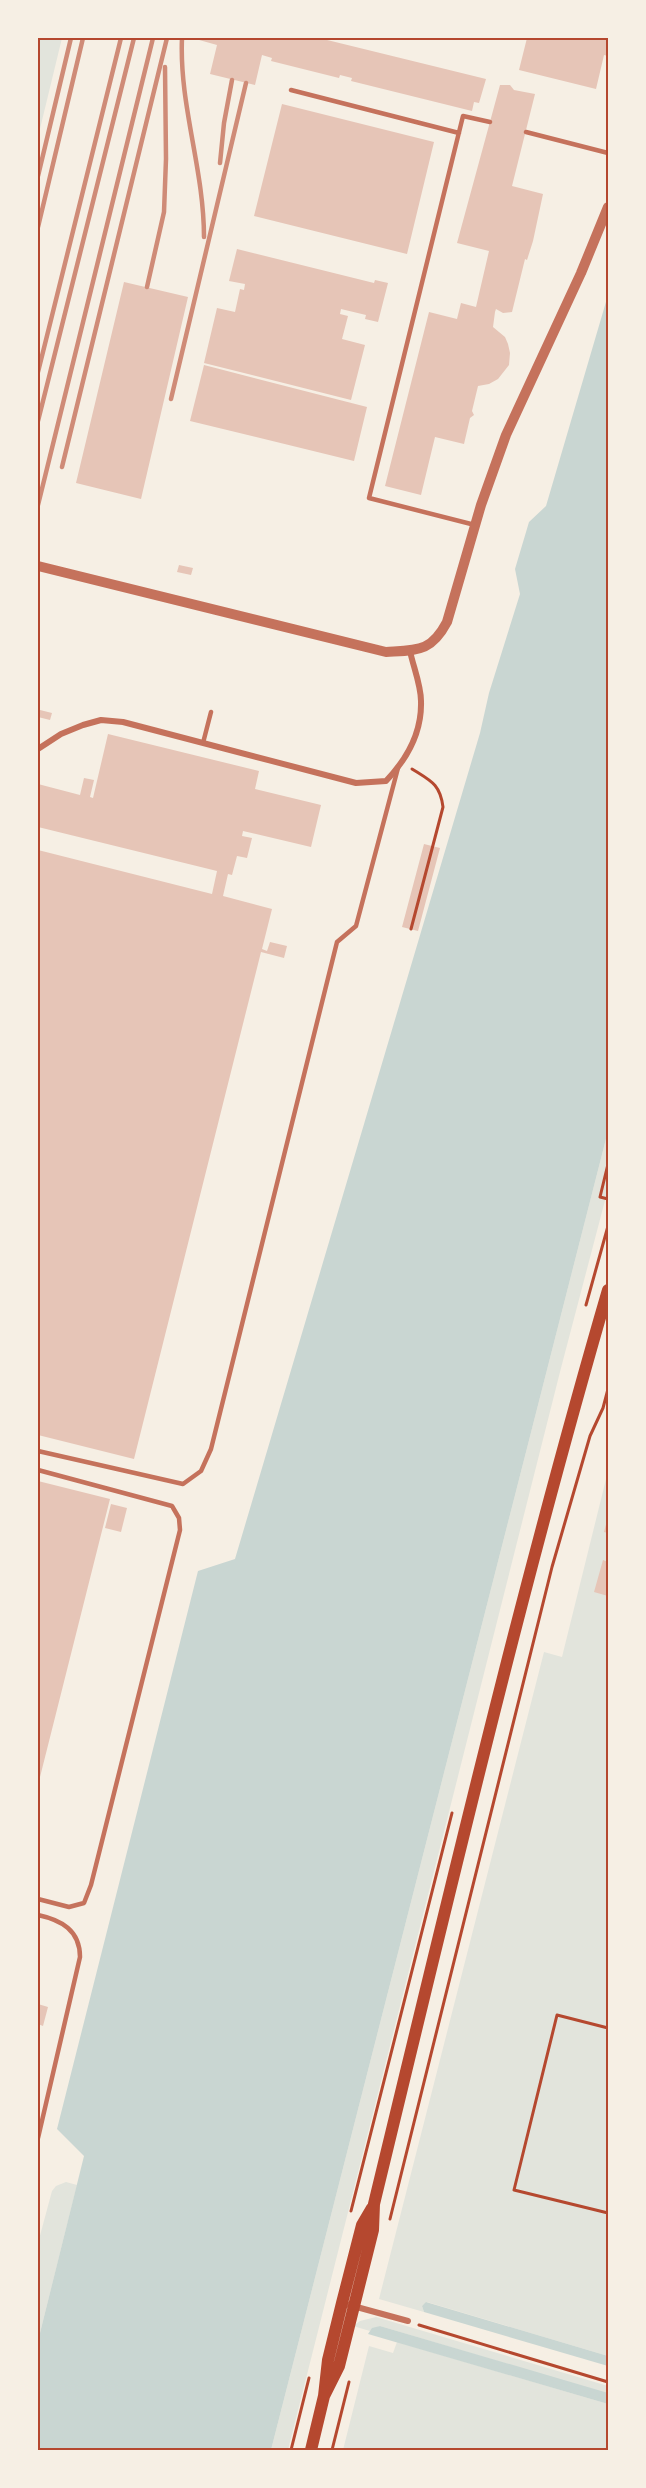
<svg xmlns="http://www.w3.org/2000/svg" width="646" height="2488" font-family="'DejaVu Sans',sans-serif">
  <rect width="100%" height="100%" fill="#f6efe4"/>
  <path fill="#e2e4dc" d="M40,38H62L38,137V49Z
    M608,1131V1189L561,1368L288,2450H271Z
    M608,1471V2356L427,2302L422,2306L424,2312L379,2299L544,1652L562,1657Z
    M66,2182L77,2185L38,2341V2243L52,2191L56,2186Z
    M376,2317L608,2386V2394L380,2326L370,2331L353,2326L360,2321Z
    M397,2342L608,2404V2450H343L369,2346L393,2353Z"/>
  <path fill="#c9d6d2" d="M608,295V1131L271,2450H38V2341L84,2156L57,2129L198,1571L235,1559L480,733L489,693L520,594L515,569L529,522L546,506Z
    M426,2302L608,2356V2366L424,2312L422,2306Z
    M380,2326L608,2393V2404L368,2334L372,2328Z"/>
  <path fill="#e6c5b7" d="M192,38H319L486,79L479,103L474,102L472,111L351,81L352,78L340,75L339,78L271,61L272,58L262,55L255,85L210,74L217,45Z
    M527,38H608V56L604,55L596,89L519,70Z
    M500,85H510L514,90L535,94L512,186L543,194L533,241L527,260L525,259L512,312L503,313L496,309L495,312L493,327L505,337L508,344L510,353L509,365L498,379L489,384L478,386L472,411L474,415L470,418L464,444L435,437L421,495L385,486L429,312L457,319L461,303L476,307L489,251L457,243Z
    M282,104L434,142L407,254L254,216Z
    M237,249L374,283L375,280L388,283L378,322L365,319L366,315L341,309L340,314L348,316L342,339L365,345L351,400L204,363L217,308L235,312L240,289L244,290L245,284L229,281Z
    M124,282L188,297L141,499L76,483Z
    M204,365L367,407L354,461L190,421Z
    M179,565L193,568L191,575L177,572Z
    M40,710L52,713L50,720L38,717Z
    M108,734L259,771L255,789L321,805L311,847L243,831L242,836L252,838L247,858L237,856L232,875L228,874L223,896L272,909L262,949L267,951L270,942L287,946L284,958L261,952L134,1459L38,1435V850L212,894L217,871L38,827V784L80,795L84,778L94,780L90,797L93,798Z
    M424,844L440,848L418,931L402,927Z
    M38,1481L110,1499L38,1785Z
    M111,1504L127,1508L121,1532L105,1528Z
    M608,1517V1533L604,1532Z
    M603,1560L608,1562V1596L594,1592Z
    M38,2004L48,2007L43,2026L38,2024Z"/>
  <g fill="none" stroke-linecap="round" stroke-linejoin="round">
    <path stroke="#b5482f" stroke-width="3" d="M411,929L443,807C440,784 431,781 412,769
      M608,1164L600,1197L608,1199
      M586,1305L608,1226
      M608,2028L557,2015L514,2190L608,2213
      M351,2211L452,1813
      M390,2219L552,1567L590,1436L603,1408L608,1389
      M419,2325L608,2382
      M291,2450L309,2378
      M332,2450L349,2382"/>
    <path stroke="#c5725c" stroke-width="4.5" d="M291,90L459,133
      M526,132L608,153
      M475,525L369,498L463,116L490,122
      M203,743L211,712
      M38,1451L183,1484L201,1471L211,1449L337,942L356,926L398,768
      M38,1470L172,1506L179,1518L180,1530L91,1885L84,1903L69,1907L38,1899
      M38,1915C61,1920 80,1930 80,1957L38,2138"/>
    <path stroke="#c5725c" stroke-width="6" d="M38,749L61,734L83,725L101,720L123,722L356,783L386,781C407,759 422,733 421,701C421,685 413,666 410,651
      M342,2303L408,2321"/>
    <path stroke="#c5725c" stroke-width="10" d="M38,566L386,652C418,650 431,652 447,622L481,505L506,435L581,273L608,207"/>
    <path stroke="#b5482f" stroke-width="12" d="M324,2396L339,2366L373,2230L374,2204C448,1899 520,1592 608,1290
      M311,2450L324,2396L328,2360L342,2303L362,2225L372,2208"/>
    <path stroke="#cf8b77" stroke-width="4.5" d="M182,38C179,105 204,169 204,237
      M220,163L224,123L232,80
      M38,176L71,38
      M38,227L83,38
      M147,287L164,212L166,159L165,67
      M38,372L121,38
      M171,399L246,83
      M38,421L134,38
      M62,467L167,38
      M38,505L153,38"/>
  </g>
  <rect width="646" height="2488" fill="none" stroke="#f6efe4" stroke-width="78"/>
  <rect x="39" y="39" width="568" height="2410" fill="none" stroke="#b5482f" stroke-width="2"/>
</svg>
